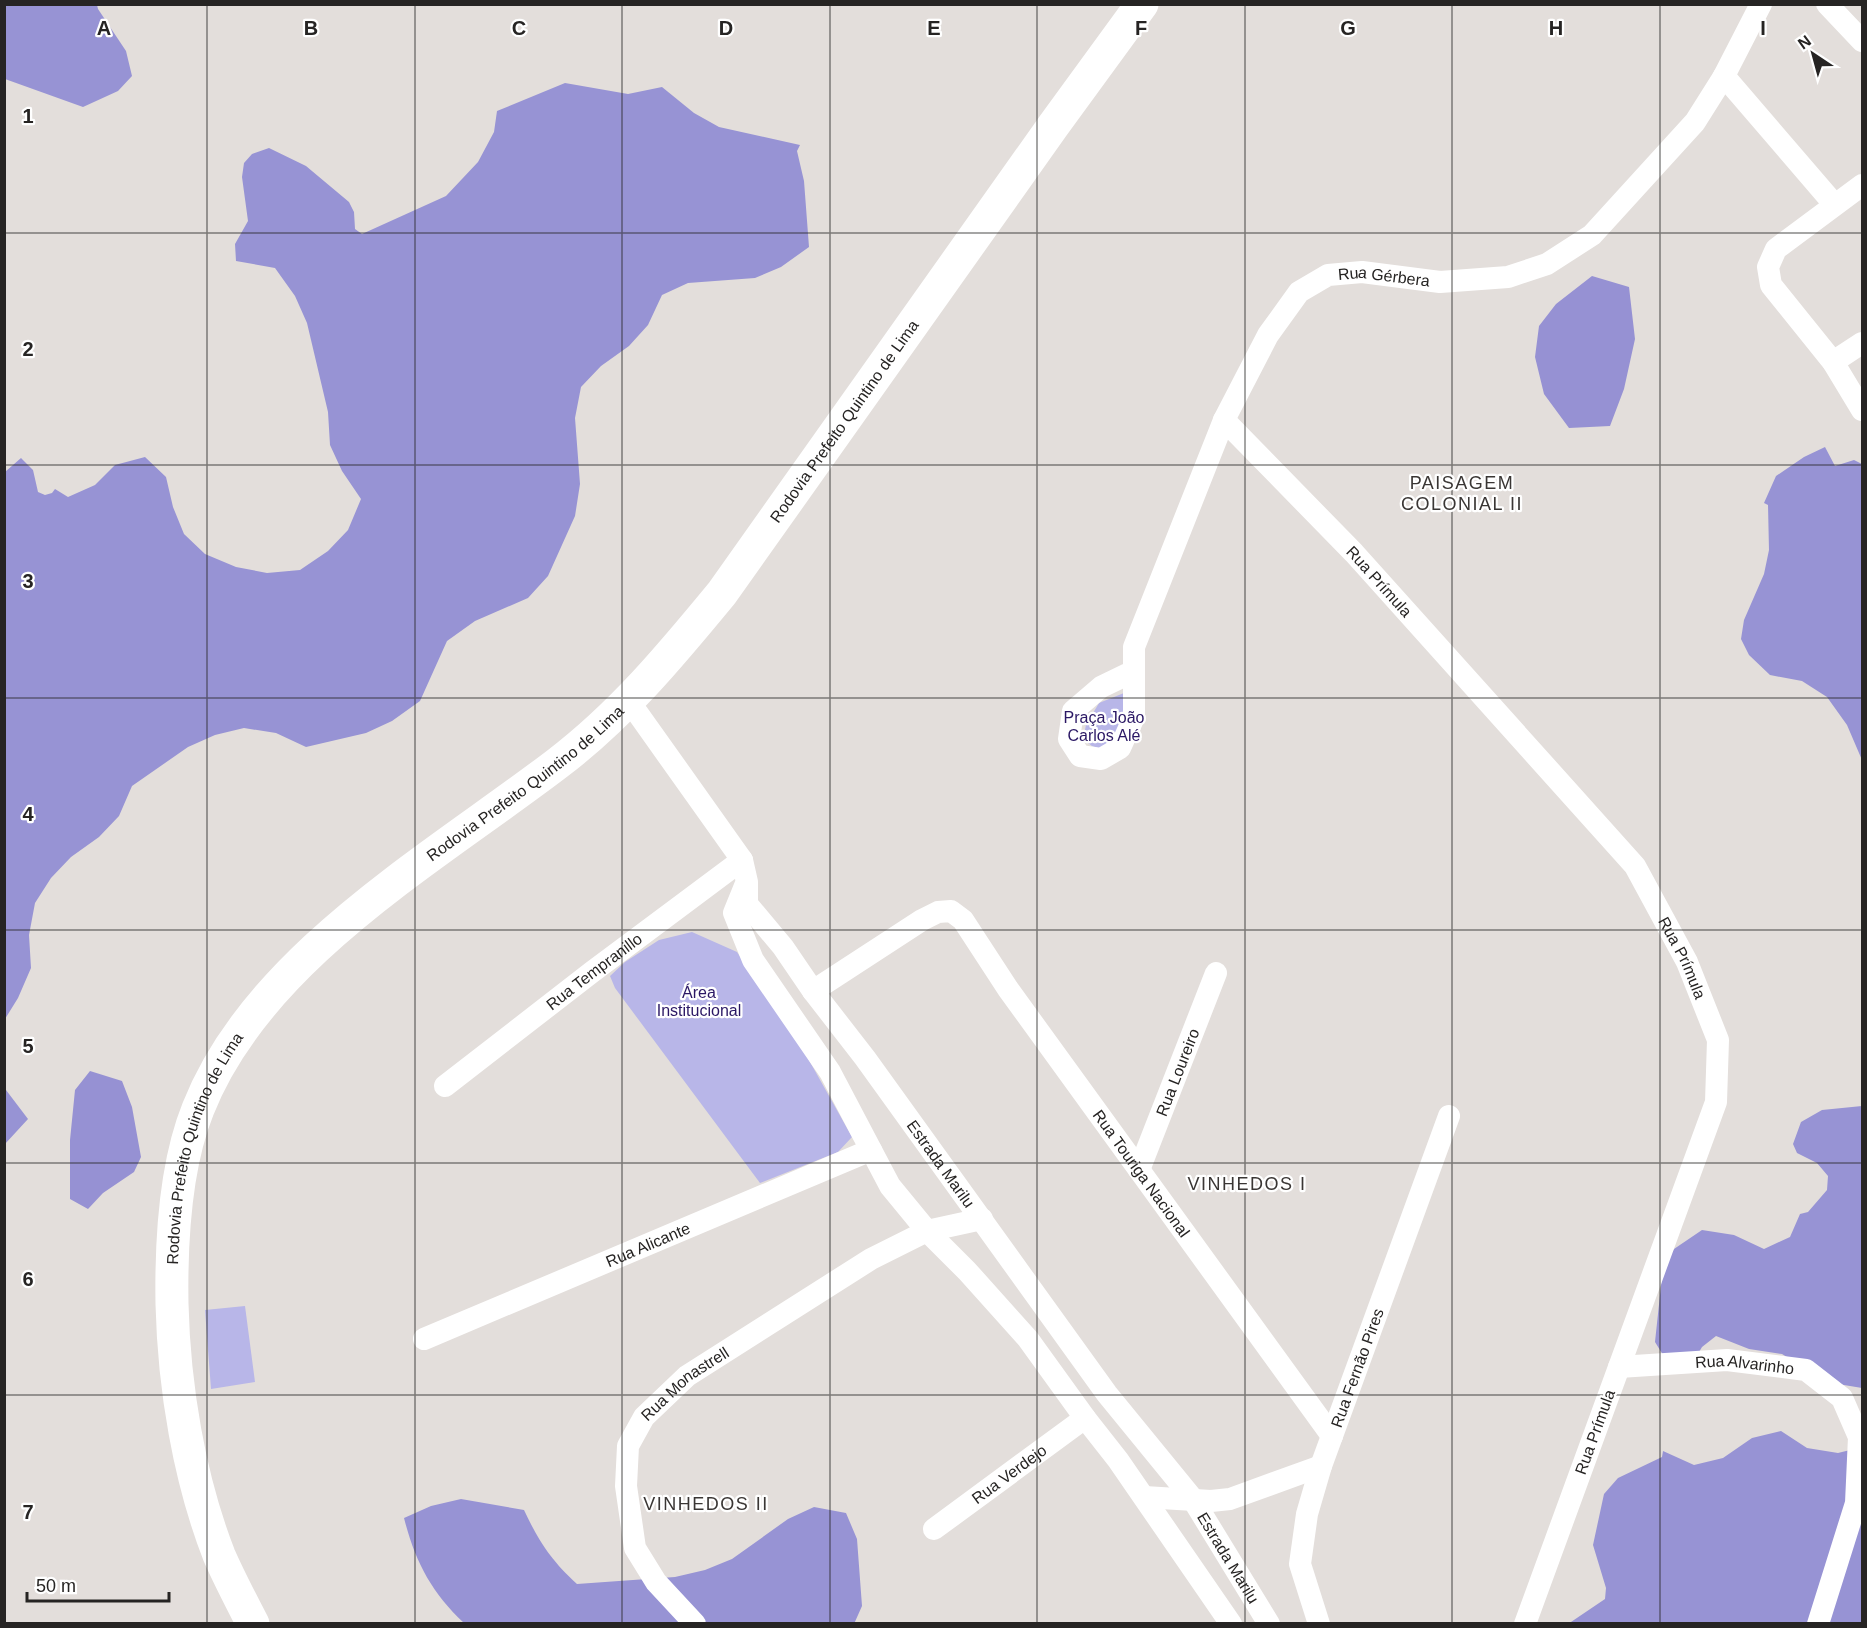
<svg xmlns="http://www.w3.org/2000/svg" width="1867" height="1628" font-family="Helvetica,sans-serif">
  <rect width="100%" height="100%" fill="#e3dedb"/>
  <path fill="#b8b6e8" d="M1124,693L1127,713L1117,737L1101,749L1092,746L1083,739L1086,725L1099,703Z
    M692,932L737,952L805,1053L852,1137L838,1152L760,1183L615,988L610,976L625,962L659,940Z
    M245,1306L255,1382L211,1389L205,1310Z"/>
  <path fill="#9793d4" d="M4,5H97L98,9L126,51L132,76L118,91L83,107L5,79Z
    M565,83L628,94L662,87L694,113L719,127L800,145L797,151L804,181L809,247L781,267L755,278L688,283L662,295L648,325L629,346L601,366L581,387L575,418L580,484L575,516L548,576L528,598L475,621L447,641L420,701L392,721L366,733L306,747L276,733L244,728L215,735L188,747L132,786L119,816L99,837L71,857L51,878L35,903L29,935L31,968L18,998L5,1019V472L21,458L33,470L38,492L45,495L52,493L55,489L68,497L95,485L115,465L145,457L166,477L173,507L184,534L205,554L236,567L267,573L300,570L328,551L348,530L361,499L342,471L330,445L328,412L307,323L295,296L275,268L236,261L235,244L248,221L242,177L244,163L252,154L269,148L306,166L349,202L354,212L355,229L362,234L446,196L478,162L494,132L497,111Z
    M1825,447L1835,466L1854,460L1862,464V760L1847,725L1827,697L1802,681L1770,675L1749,655L1741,639L1744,620L1764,574L1769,550L1768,505L1764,503L1776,476L1804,457Z
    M4,1083L6,1090L28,1119L5,1144Z
    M1862,1106V1388L1838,1384L1808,1370L1782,1354L1749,1349L1716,1336L1702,1347L1689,1369L1673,1371L1655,1342L1663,1267L1674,1249L1702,1230L1734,1235L1764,1249L1790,1237L1800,1214L1808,1212L1827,1190L1828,1176L1817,1163L1797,1153L1793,1144L1801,1122L1822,1110Z
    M1781,1431L1807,1448L1838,1453L1862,1447V1623L1568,1624L1605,1599L1606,1588L1593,1545L1604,1494L1618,1478L1662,1457L1663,1451L1694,1465L1723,1458L1752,1438Z
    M461,1499L524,1510C539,1542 551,1560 577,1584L675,1577L705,1570L732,1559L788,1519L814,1507L846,1513L857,1539L862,1606L854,1624L464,1623C431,1592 415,1561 404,1518L431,1506Z"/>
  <path fill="#9691d3" d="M1592,276L1629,287L1635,339L1624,389L1610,426L1569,428L1544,394L1535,357L1539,326L1556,304Z
    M90,1071L122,1081L132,1107L141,1157L134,1172L103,1193L88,1209L70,1199V1140L75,1090Z"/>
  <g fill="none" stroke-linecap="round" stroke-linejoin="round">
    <g stroke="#fff" stroke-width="22">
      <path d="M1827,4L1862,41"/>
      <path d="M1724,76L1834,204"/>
      <path d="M1862,185L1776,249L1768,267L1771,285L1833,362L1862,410"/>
      <path d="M1833,362L1862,343"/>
      <path id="s1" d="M1224,420L1354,553L1635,866L1687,962L1718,1040L1716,1102L1525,1624"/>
      <path id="s2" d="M1134,671L1101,687L1073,711L1069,739L1080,756L1101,759L1120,748L1134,717V647L1224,420L1268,335L1299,292L1328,275L1362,272L1440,282L1508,277L1547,264L1592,235L1695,122L1724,76L1761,4"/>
      <path id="s3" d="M629,701L742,860L747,882V904L783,947L813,991L865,1058L1107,1394L1192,1498L1269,1624"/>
      <path d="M745,886L734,913L753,960L830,1072L890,1186L927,1231L967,1271L1028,1339L1085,1418L1118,1460L1231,1624"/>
      <path id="s4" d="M813,991L922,920L938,912L951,911L963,920L1008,989L1332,1436"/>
      <path id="s5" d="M445,1086L592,972L742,860"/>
      <path id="s6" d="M1139,1170L1216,973"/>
      <path id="s7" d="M424,1339L871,1150"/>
      <path id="s8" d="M1619,1367L1727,1360L1806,1370L1842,1398L1859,1437L1856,1503L1818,1624"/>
      <path d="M1144,1497L1211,1501L1230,1499L1321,1466"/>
      <path id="s9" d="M934,1529L1085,1418"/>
      <path id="s10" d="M695,1624L656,1582L635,1548L626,1486L628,1446L644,1417L687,1376L871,1259L927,1231L982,1219"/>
      <path id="s11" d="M1319,1624L1300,1564L1307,1514L1321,1466L1449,1116"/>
    </g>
    <path stroke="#fff" stroke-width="33" id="s12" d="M253,1624C241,1601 229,1578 219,1555C189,1478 174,1387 172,1304C171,1243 175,1166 198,1109C257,958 434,858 558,763C621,715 671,655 722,593L1053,126L1142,4"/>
  </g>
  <path fill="none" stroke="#262423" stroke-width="1.5" stroke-opacity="0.55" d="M207,4V1624M415,4V1624M622,4V1624M830,4V1624M1037,4V1624M1245,4V1624M1452,4V1624M1660,4V1624M4,233H1862M4,465H1862M4,698H1862M4,930H1862M4,1163H1862M4,1395H1862"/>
  <g text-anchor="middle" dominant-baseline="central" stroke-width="4.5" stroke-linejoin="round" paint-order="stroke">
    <g font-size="16" fill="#262423" stroke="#fff">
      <text stroke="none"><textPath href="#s2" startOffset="752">Rua Gérbera</textPath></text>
      <text stroke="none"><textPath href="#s12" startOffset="1485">Rodovia Prefeito Quintino de Lima</textPath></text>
      <text stroke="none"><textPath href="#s1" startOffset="224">Rua Prímula</textPath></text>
      <text stroke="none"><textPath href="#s12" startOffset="999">Rodovia Prefeito Quintino de Lima</textPath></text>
      <text stroke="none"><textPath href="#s1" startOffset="710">Rua Prímula</textPath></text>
      <text stroke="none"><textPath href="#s5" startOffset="188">Rua Tempranillo</textPath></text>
      <text stroke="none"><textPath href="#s6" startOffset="105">Rua Loureiro</textPath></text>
      <text stroke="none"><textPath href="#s12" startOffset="495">Rodovia Prefeito Quintino de Lima</textPath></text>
      <text stroke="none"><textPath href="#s3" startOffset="564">Estrada Marilu</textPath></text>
      <text stroke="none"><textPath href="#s4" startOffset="486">Rua Touriga Nacional</textPath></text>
      <text stroke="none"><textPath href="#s7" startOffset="243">Rua Alicante</textPath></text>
      <text stroke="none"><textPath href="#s8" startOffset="126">Rua Alvarinho</textPath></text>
      <text stroke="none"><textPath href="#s11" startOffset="268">Rua Fernão Pires</textPath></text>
      <text stroke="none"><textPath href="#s10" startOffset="286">Rua Monastrell</textPath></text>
      <text transform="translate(1595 1432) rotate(-70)">Rua Prímula</text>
      <text stroke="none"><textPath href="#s9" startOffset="93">Rua Verdejo</textPath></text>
      <text stroke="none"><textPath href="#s3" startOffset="1052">Estrada Marilu</textPath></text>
    </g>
    <g font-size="16" fill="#2a1764" stroke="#fff">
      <text x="1104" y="717">Praça João<tspan x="1104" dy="18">Carlos Alé</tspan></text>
      <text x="699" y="992">Área<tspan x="699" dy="18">Institucional</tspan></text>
    </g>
    <g font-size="18" letter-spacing="1.5" fill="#3a3634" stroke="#fff">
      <text x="1462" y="483">PAISAGEM<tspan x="1462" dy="21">COLONIAL II</tspan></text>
      <text x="1247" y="1184">VINHEDOS I</text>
      <text x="706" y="1504">VINHEDOS II</text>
    </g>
  </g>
  <g font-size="20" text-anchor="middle" font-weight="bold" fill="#262423" stroke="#fff" stroke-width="4.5" stroke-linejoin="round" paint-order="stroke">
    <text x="104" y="35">A</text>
    <text x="311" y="35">B</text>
    <text x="519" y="35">C</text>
    <text x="726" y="35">D</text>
    <text x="934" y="35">E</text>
    <text x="1141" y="35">F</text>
    <text x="1348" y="35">G</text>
    <text x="1556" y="35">H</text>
    <text x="1763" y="35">I</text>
    <text x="28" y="123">1</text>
    <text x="28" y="356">2</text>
    <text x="28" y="588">3</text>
    <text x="28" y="821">4</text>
    <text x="28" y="1053">5</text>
    <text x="28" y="1286">6</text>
    <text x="28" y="1519">7</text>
  </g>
  <rect width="1867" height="1628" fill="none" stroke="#262423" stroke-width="12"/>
  <g transform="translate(1813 54) rotate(324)" stroke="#ffffff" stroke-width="4.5" paint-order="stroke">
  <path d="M0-4.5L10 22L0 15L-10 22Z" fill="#262423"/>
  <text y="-9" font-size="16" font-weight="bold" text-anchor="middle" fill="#262423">N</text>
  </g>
  <path d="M27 1592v9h142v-9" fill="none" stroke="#262423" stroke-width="3"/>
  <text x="36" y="1592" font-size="18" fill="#262423" stroke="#ffffff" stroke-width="4.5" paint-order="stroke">50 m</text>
</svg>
